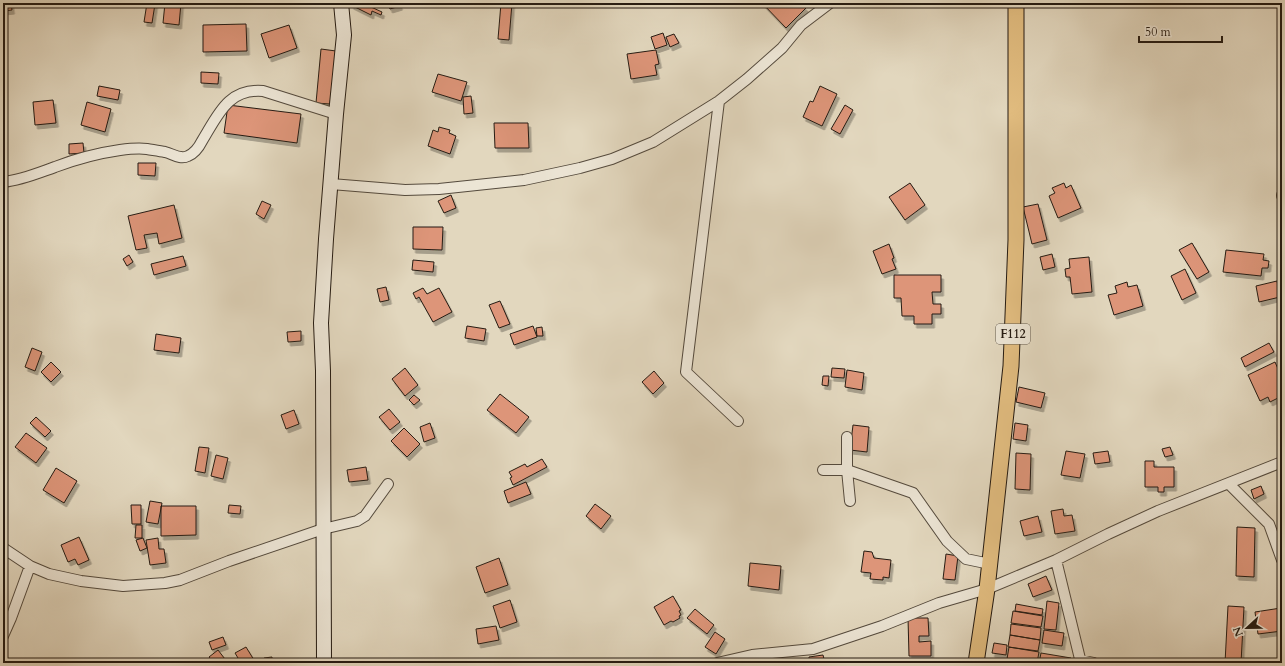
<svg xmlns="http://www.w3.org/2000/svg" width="1285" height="666" font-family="Cardo,serif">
  <defs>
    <filter id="shadow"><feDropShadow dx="2.5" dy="4" stdDeviation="0" flood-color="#0004"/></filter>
  </defs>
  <rect width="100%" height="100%" fill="#e2d7be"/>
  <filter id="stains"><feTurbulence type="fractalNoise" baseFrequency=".005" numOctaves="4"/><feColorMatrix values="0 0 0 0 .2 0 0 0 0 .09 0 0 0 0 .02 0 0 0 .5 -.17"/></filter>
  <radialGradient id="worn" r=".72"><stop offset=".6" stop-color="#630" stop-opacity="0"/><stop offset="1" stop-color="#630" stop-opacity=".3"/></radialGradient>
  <path fill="#dd9579" stroke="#251b12" filter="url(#shadow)" d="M11,3L12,10L3,11V4Z
    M147,3L155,4L152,23L144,22Z
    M165,3H181L179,25L163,23Z
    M352,3H373L371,7L382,12L381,15L372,11L371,15L351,5Z
    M387,3H399L400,6L390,9Z
    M501,3H512L509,40L498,39Z
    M762,3H800L806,8L786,28Z
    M246,24L247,51L203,52V25Z
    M289,25L297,48L269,58L261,34Z
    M663,33L667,45L655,49L651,37Z
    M674,34L679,43L670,47L666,37Z
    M321,49L336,51L330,104L316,103Z
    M656,50L659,64L655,65L657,75L631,79L627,54Z
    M201,72L219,73L218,84L201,83Z
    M438,74L467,82L461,101L432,92Z
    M99,86L120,90L118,100L97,96Z
    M820,86L837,94L822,126L803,117L810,101L813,102Z
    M471,96L473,113L464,114L463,97Z
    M53,100L56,123L35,125L33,102Z
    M87,102L111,109L105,132L81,125Z
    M228,105L301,114L297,143L224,133Z
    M845,105L853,110L840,134L831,129Z
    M494,123H528L529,148H495Z
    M439,127L450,130L449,133L456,136L450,154L428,146L433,130L438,132Z
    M83,143L84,153L69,154V144Z
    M138,163H156L155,176L138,175Z
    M910,183L925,205L905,220L889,197Z
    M1064,183L1066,188L1071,185L1081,208L1058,218L1049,196L1055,193L1052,188Z
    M451,195L456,208L444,213L438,201Z
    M262,201L271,205L264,219L256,214Z
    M1038,204L1047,240L1032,244L1023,207Z
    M174,205L182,238L159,244L157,233L144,235L147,248L136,250L128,216Z
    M413,227H443L442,250L413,249Z
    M1192,243L1209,272L1197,279L1179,250Z
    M889,244L894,258L892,259L896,269L882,274L873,251Z
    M1226,250L1264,254L1263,260L1269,261L1268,268H1262L1261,276L1223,272Z
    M1052,254L1055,267L1043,270L1040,257Z
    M129,255L133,262L127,266L123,259Z
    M183,256L186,266L154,275L151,264Z
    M1089,257L1092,292L1072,294L1070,277H1066L1065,269L1070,268L1069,259Z
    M413,260L434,262L433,272L412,270Z
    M1185,269L1196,293L1182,300L1171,276Z
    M894,275H941V292H932L933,304H941V314H932V324H914V316H902L901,298H894Z
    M1277,281L1280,297L1259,302L1256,286Z
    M1127,282L1128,287L1137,285L1143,306L1114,315L1108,295L1117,293L1115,286Z
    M386,287L389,300L380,302L377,289Z
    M423,288L427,294L439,288L452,312L433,322L419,297L416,299L413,293Z
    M500,301L510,324L499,328L489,305Z
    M467,326L486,329L484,341L465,338Z
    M533,326L537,337L514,345L510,334Z
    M542,327L543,336H537L536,328Z
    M301,331V341L288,342L287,332Z
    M156,334L181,338L179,353L154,350Z
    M1269,343L1274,352L1245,367L1241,358Z
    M32,348L42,352L35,371L25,367Z
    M51,362L61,372L51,382L41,372Z
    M1275,362L1282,378V396L1270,402L1268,397L1260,401L1248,375Z
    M405,368L418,385L405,396L392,379Z
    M832,368L845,369L844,378L831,377Z
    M847,370L864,373L862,390L845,387Z
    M654,371L664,383L653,394L642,382Z
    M823,376H829L828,386L822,385Z
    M1019,387L1045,393L1041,408L1016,402Z
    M500,394L529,417L516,433L487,410Z
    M414,395L420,400L414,405L409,400Z
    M389,409L400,422L390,430L379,417Z
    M294,410L299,424L286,429L281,415Z
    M36,417L51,431L45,437L30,423Z
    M430,423L435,438L424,442L420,427Z
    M1015,423L1028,425L1026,441L1013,439Z
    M853,425L869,427L867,452L850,450Z
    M404,428L420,444L407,457L391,441Z
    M26,433L47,448L36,463L15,447Z
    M199,447L209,448L205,473L195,471Z
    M1170,447L1173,455L1165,457L1162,449Z
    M1066,451L1085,454L1080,478L1061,475Z
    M1108,451L1110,462L1095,464L1093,453Z
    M1016,453L1031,454L1030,490L1015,489Z
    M216,455L228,458L223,479L211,476Z
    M542,459L547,467L513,485L510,478L512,477L509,472L525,464L527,467Z
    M1145,461H1154V467H1174V487H1164V492H1158V487H1145Z
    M366,467L368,480L349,482L347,470Z
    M56,468L77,481L64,503L43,490Z
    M526,482L531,494L508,503L504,491Z
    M1261,486L1264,494L1254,499L1251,490Z
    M150,501L162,503L158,524L146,522Z
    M595,504L611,516L601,529L586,516Z
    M131,505H141V524H132Z
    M229,505L241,506L240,514L228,513Z
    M161,506H196V535L161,536Z
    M1063,509L1064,516L1072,515L1075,531L1055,534L1051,511Z
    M1038,516L1042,532L1024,536L1020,521Z
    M136,525H142V538H135Z
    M1237,527L1255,528L1254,577L1236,576Z
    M79,537L89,560L78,565L75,559L68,562L61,545Z
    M143,538L147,548L140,551L136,540Z
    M158,538L159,549H164L166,563L150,565L146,540Z
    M864,551L872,552L874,558L891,560L889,578L883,577V580L870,579L871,573L861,572Z
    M946,554L958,556L955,580L943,579Z
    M499,558L508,585L485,593L476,567Z
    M750,563L781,566L779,590L748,586Z
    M1046,576L1052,590L1033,597L1028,584Z
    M673,596L681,610L679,611L681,615L679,616L680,618L673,622L671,621L664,625L654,607Z
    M510,600L517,622L500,628L493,606Z
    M1047,601L1059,603L1056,630L1044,629Z
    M1016,604L1043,609L1042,615L1015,611Z
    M1228,606L1244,607L1241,663H1225Z
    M1281,608L1282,631L1258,634L1255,612Z
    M695,609L714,625L707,634L687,618Z
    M1013,611L1043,616L1041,627L1011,623Z
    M908,618H928L929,636H919V642L931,641V656H909Z
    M1011,624L1041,628L1040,640L1010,635Z
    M496,626L499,640L478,644L476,629Z
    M1044,630L1064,633L1062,646L1042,643Z
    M715,632L725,639L716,654L705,647Z
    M1010,635L1040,640L1038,651L1008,647Z
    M223,637L226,645L212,650L209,642Z
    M994,643L1007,645L1006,655L992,653Z
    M246,647L254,660L249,663H241L235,653Z
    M1009,647L1039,652L1037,663L1007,659Z
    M218,650L228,663H214L209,657Z
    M1041,653L1071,658L1070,663H1039Z
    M823,655L824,659L817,663H790V661L804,659V660L809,659V657Z
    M272,657V663H264V658Z"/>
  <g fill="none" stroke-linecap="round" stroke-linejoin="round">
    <defs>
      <path id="street" d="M719,101L686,372L738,421
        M3,182C22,180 38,173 55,167C76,159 99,153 120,150C128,149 139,148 147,149C153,150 160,151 165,152C173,154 180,160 188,156C195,153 199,147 202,141C218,115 228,88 263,91L336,114
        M331,184L405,190L439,189L524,180L580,168L612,159L653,142L719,101L747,79L782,48L801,25L830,3
        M1282,195V196
        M847,437V470L850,501
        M823,470H847L913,493L947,541L966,559L990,564
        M1229,484L1269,524L1282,560
        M3,548L30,566L49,574L81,581L123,586L165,583L180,580L229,561L323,529L357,521L365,516L388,484
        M1056,560L1081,663
        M3,636L11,618L30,566
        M1080,660L1094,663
        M717,663L752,655L813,649L882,626L939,603L987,589L1056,560L1108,534L1158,511L1282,462"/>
      <path id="secondary" d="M324,663L323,371L321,323L326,239L336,114L344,35L341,3"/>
      <path id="primary" d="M976,663L987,589L1011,366L1016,240V3"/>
    </defs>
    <use href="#street" stroke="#544a3d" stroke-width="12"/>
    <use href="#secondary" stroke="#251b12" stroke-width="16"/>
    <use href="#primary" stroke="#251b12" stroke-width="17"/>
    <use href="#street" stroke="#ece5d5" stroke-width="10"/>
    <use href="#secondary" stroke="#ece5d5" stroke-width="14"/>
    <use href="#primary" stroke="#e1bc7f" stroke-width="15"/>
  </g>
  <g text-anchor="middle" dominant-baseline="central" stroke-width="4" stroke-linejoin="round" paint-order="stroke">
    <rect fill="#ece5d5" stroke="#61584c" stroke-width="1" x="996" y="324" width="34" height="20" rx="3"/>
    <g font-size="12" font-weight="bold" fill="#251b12">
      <text x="1013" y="334">F112</text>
    </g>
  </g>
  <rect width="1285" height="666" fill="none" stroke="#e2d7be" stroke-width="16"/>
  <rect x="4" y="4" width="1277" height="658" fill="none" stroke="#251b12" stroke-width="2"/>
  <rect x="8" y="8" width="1269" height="650" fill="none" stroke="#251b12"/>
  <g transform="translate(1247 628) rotate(248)" stroke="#ece5d5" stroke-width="3" paint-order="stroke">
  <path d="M0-3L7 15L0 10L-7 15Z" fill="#251b12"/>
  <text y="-6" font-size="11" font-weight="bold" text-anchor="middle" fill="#251b12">N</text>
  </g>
  <path d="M1139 36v6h83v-6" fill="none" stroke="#251b12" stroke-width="2"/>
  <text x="1145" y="36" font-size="12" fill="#251b12" stroke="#ece5d5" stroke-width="3" paint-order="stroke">50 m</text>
  <rect width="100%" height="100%" filter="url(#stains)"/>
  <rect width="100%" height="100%" fill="url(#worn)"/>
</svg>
